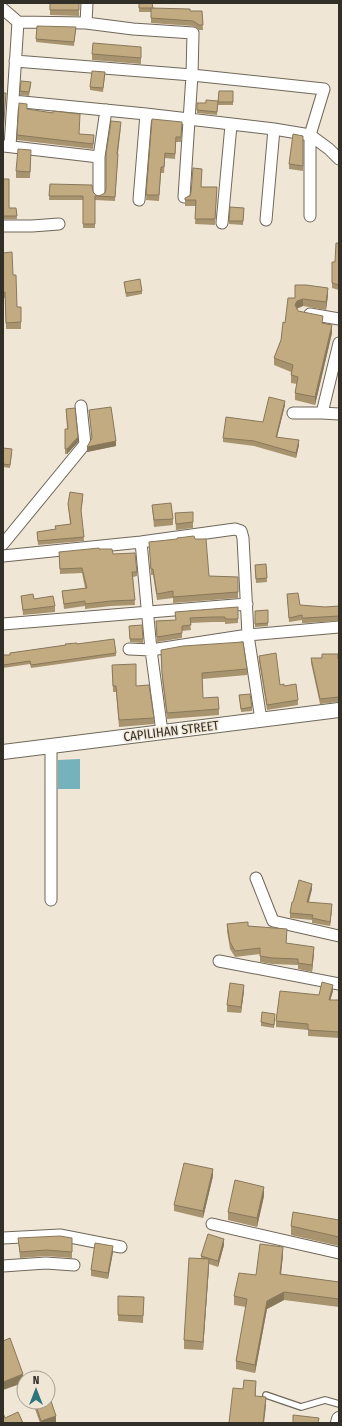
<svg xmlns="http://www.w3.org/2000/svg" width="342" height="1426" font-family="'Fira Sans Condensed',sans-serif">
  <rect width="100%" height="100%" fill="#f0e6d6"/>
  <path fill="#76b2bc" d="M80,759V789H58V760Z"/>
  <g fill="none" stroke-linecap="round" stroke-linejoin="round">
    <defs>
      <path id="service" d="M266,1395L301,1407L325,1400L339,1404"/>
      <path id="minor" d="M3,9L18,22L86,23L133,29L193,33L192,75L184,197
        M86,23L87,3
        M15,61L192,75L324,89L310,135V216
        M13,101L146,114L274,129L310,135L329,149L339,159
        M4,146L99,157
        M10,146L18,22
        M99,193V157L106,110
        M139,200L146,114
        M266,220L274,129
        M222,223L231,125
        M3,226H32L59,224
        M310,314L339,319
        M339,343L322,413L339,414
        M293,413H322
        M141,542L151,650L162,732
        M3,544L85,444L81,406
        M3,556L141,542L235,529L241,531L243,538L248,635L261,720
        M3,624L247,604
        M129,649L151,650L248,635L339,627
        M51,746V900
        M256,878L273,921L339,936
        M219,961L339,984
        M212,1224L339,1253
        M3,1238L60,1235L121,1247
        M3,1266L46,1263L74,1265"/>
      <path id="tertiary" d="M3,752L339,710
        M338,1423L339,1419"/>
    </defs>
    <use href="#service" stroke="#6f6759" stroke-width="8"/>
    <use href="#minor" stroke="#6f6759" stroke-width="13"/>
    <use href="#tertiary" stroke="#6f6759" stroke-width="16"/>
    <use href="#service" stroke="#fff" stroke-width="5.5"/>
    <use href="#minor" stroke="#fff" stroke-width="11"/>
    <use href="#tertiary" stroke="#fff" stroke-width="14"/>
  </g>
  <path fill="#a8936f" d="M50,3H79V16L50,15Z
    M139,3L153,8L190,11H202L203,30H199L193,26L151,23V12H139Z
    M76,27L74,46L36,42V39Z
    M141,53V64L92,60V54Z
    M105,75L103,92L90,90V87Z
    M21,81L31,85L29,96L20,95Z
    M219,91H233V105H218Z
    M218,101L217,115L197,113V103H206Z
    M27,110L94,141L93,149L17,140V135Z
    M152,119L182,127L181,142H176L175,159L165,158L164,173H161L159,201L146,200Z
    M121,126L118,154V158L115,201L95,200V228H83V200H49L50,184L93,192L96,195L99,196L105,193Z
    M303,136V171L289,169V164Z
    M31,156L30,178H16V171Z
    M3,179L9,208H16L17,219H3Z
    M201,187H217L215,225L195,224L196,206H185V198Z
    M244,208L243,225L229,224V221Z
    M339,243V290L332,288V262H335Z
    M3,253L13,275L17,307H21V329H6L5,298H3Z
    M124,282L142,291V294L126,297Z
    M328,295L326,310L303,306L297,309L298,311L323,323L332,333L315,405L295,400V393L297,384L291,383V372L274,365V358L281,340L285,323L295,298Z
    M285,405L277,437L299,445L296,458L254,446L223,442V438L263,422Z
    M66,409L78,442L67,454H65V429H67Z
    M89,410L116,446L87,452L92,439Z
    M3,448L12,452L10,468L3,467Z
    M83,498L81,513L84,541L38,545L37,532L55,529L70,524L68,504Z
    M152,505L173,519V525L154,527Z
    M175,513L193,522V528L176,530Z
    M195,539L209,576L238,577V598L173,603V598L157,600L153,575H151L149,542Z
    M99,549L113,554L137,572V576L133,577L135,605L111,606L85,609V606L64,609L62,591L85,588L82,573L60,574L59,552Z
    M266,564L267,582L256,583L255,568Z
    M287,594L300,605L325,607L339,606V621L305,623H302V620L289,622Z
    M21,596L55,606V612L23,615Z
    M238,607V623L225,624V622H213L190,623L191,630L182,631V638L157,642L156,621L176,620L175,612Z
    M268,610V626L255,627V611Z
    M129,630L143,639V643L130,642Z
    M77,644L116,653V656L31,668L30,664L3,668V655H10V653Z
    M161,650L247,669V675L202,679L203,698L219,709V715L167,719L162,679Z
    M259,656L280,685L284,686L298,700V705L267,710L259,661Z
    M311,658L339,659V702L320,704L311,663Z
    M112,665L136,686L154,718V724L119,727L116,692H113Z
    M239,695L252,707V711L241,712Z
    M312,889L309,902L332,909L330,926L312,923V920L290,918V913L293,902Z
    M227,924L248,926L287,935L286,943L314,953L312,972L298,969V965L272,964L260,962V954L235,957L230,949L227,931Z
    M244,991L241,1013L227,1012V1005Z
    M333,991L330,1000H339V1038L308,1036V1030L276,1027V1021L319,995Z
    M275,1017L274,1028L261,1026V1022Z
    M213,1176L203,1218L174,1211V1205Z
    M264,1196L257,1227L228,1220V1212Z
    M339,1220V1246L291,1235V1226Z
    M18,1238H72V1258L46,1256L20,1258Z
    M224,1245L218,1267L209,1264L203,1350L184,1349V1340L201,1258V1256Z
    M113,1252L108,1279L91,1276V1270Z
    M283,1255L281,1274L339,1282V1307L284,1300L267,1309L255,1373L236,1369V1361L246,1307L234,1305V1296L256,1275Z
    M144,1297L143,1323L118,1321V1315Z
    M35,1403L56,1422L53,1423H40L35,1409Z"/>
  <path fill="#88785a" d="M328,288V295L326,310V302Z
    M303,299V306L297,308L295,305L297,301Z
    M332,325V333L315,405V397Z
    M285,401V405L276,441V437Z
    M78,437V442L67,454V449Z
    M299,440V445L296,458V453Z
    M116,441V446L87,452V447Z
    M312,884V889L307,906V902Z
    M332,904V909L330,926V922Z
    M314,947V953L312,972V965Z
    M244,985V991L241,1013V1007Z
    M333,985V991L329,1005V1000Z
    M213,1169V1176L203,1218V1211Z
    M264,1187V1196L257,1227V1218Z
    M224,1239V1245L218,1267V1261Z
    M113,1246V1252L108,1279V1273Z
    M283,1247V1255L280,1283V1274Z
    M209,1259V1268L203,1350V1342Z
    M284,1292V1300L267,1309L255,1373V1365L267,1301Z
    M23,1374V1383L3,1390V1382Z
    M256,1381V1390L255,1404V1396Z
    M266,1397V1406L264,1423H263Z
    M56,1416V1422L53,1423H41V1421Z"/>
  <path fill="#c3ab81" stroke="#88785a" d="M50,3H79V10H50Z
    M139,3H152L153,8H139Z
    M151,8L190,9V11H202L203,25H199L193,21L151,18Z
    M37,26L76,27L74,42L36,39Z
    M93,43L141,47V58L92,54Z
    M92,71L105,72L103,88L90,87Z
    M21,81L31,82L29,92L20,91Z
    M219,91H233V102H218Z
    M3,93H6L3,134Z
    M206,100L218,101L217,112L197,110V103H206Z
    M19,103L27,104V109L53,113V111L80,114L79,134L94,135L93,144L17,135Z
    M152,119L182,122L181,137H176L175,154L165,153L164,167H161L159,195H146Z
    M111,121L121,122L117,154H118L115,197L95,196V224H83V196H49L50,184L92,185L93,192L96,195L99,196L105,193L106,189V154Z
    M293,134L303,136V166L289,164Z
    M18,149L31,150L30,172L16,171Z
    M193,168L202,169L201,187H217L215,219H195L196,200H185V198L190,196L191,192Z
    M3,179H9V208H16L17,216H3Z
    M230,207L244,208L243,221H229Z
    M336,243H339V285L332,283V262H335Z
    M12,252L13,275H16L17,307H21V322L6,323L5,292H3V253Z
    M140,279L142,291L126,293L124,282Z
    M295,285H306L328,288L326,302L303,299L297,301L295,305L298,311L323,316L322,323L332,325L315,397L295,393L298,377L291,375L293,365L274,358L281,340L283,322L285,323L288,298H295Z
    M269,397L285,401L276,437L299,440L296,453L254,441L223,438L226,417L263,422Z
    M111,407L116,441L87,447L92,438L89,410Z
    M75,408L78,437L67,449H65V429H68L66,409Z
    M3,448L12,449L10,465L3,464Z
    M70,492L83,494L81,510L84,537L38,541L37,532L56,529L55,526L71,524L68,504Z
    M171,503L173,519L154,520L152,505Z
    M193,512V522L176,524L175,513Z
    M194,536L195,539H206L209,576L238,577V592L173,597V591L157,594L153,569H151L149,542L177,539V538Z
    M99,548V549H112L113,554L135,553L137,572H132L135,600L111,601L85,604V601L64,604L62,591L87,588L82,568L60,569L59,552Z
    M266,564L267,578L256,579L255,565Z
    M298,593L300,605L325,607L339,606V616L305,618H302V615L289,618L287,594Z
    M33,594L34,599L53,596L55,606L23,610L21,596Z
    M238,607V619H225V617H213L190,618L191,625L182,626V633L157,637L156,621L176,620L175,612Z
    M268,610V623L255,624V611Z
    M142,625L143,639H130L129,626Z
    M114,639L116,653L31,665L30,661L3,665V655H10V653L66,645L65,644L77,643V644Z
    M243,642L247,669L202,673L203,698L218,697L219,709L167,713L162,673L161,650L183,646Z
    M276,653L280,685L284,684V686L296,684L298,700L267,705L259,656Z
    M322,654H338V659H339V697L320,699L311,658H322Z
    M136,664V686L149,685L154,718L119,720L116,686H113L112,665Z
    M250,694L252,707L241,709L239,695Z
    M299,880L312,884L307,902L332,904L330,922L312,918L313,915L290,913L292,902H293Z
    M248,922V926L287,929L286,943L314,947L312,965L298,963V959L272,958L260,956V948L235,951L230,942L227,924Z
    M322,982L333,985L329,1000H339V1032L308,1030V1024L276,1021L280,991L319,995Z
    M230,983L244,985L241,1007L227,1005Z
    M262,1012L275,1014L274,1025L261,1022Z
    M184,1163L213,1169L203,1211L174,1205Z
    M235,1180L264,1187L257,1218L228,1212Z
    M293,1212L339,1220V1237L291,1226Z
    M208,1234L224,1239L218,1261L201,1256Z
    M60,1236L72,1238V1252L46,1250L20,1252L18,1238Z
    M95,1243L113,1246L108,1273L91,1270Z
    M260,1244L283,1247L280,1274L339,1282V1299L284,1292L267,1301L255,1365L236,1361L247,1299L234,1296L239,1273L256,1275Z
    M189,1258L209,1259L203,1342L184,1340Z
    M118,1296L144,1297L143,1316L118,1315Z
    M10,1338L23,1374L3,1382V1341Z
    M244,1380L256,1381L255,1396L266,1397L263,1423H229L233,1388L243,1389Z
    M50,1398L56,1416L41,1421L35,1403L39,1402H48V1399Z
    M18,1412L23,1423H3V1413L5,1418Z
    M293,1415L319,1418L318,1423H293Z"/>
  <g text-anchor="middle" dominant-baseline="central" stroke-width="3" stroke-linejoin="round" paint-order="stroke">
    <g font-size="13" fill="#322f28" stroke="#f0e6d6">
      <text transform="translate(171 731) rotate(-7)">CAPILIHAN STREET</text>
    </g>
  </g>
  <rect width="342" height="1426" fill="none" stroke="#322f28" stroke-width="8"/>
  <g transform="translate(36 1390)"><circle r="19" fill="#f0e6d6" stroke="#a49d90"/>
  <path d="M0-3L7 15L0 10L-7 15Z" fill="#2c757d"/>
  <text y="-6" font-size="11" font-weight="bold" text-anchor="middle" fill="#322f28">N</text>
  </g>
</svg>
